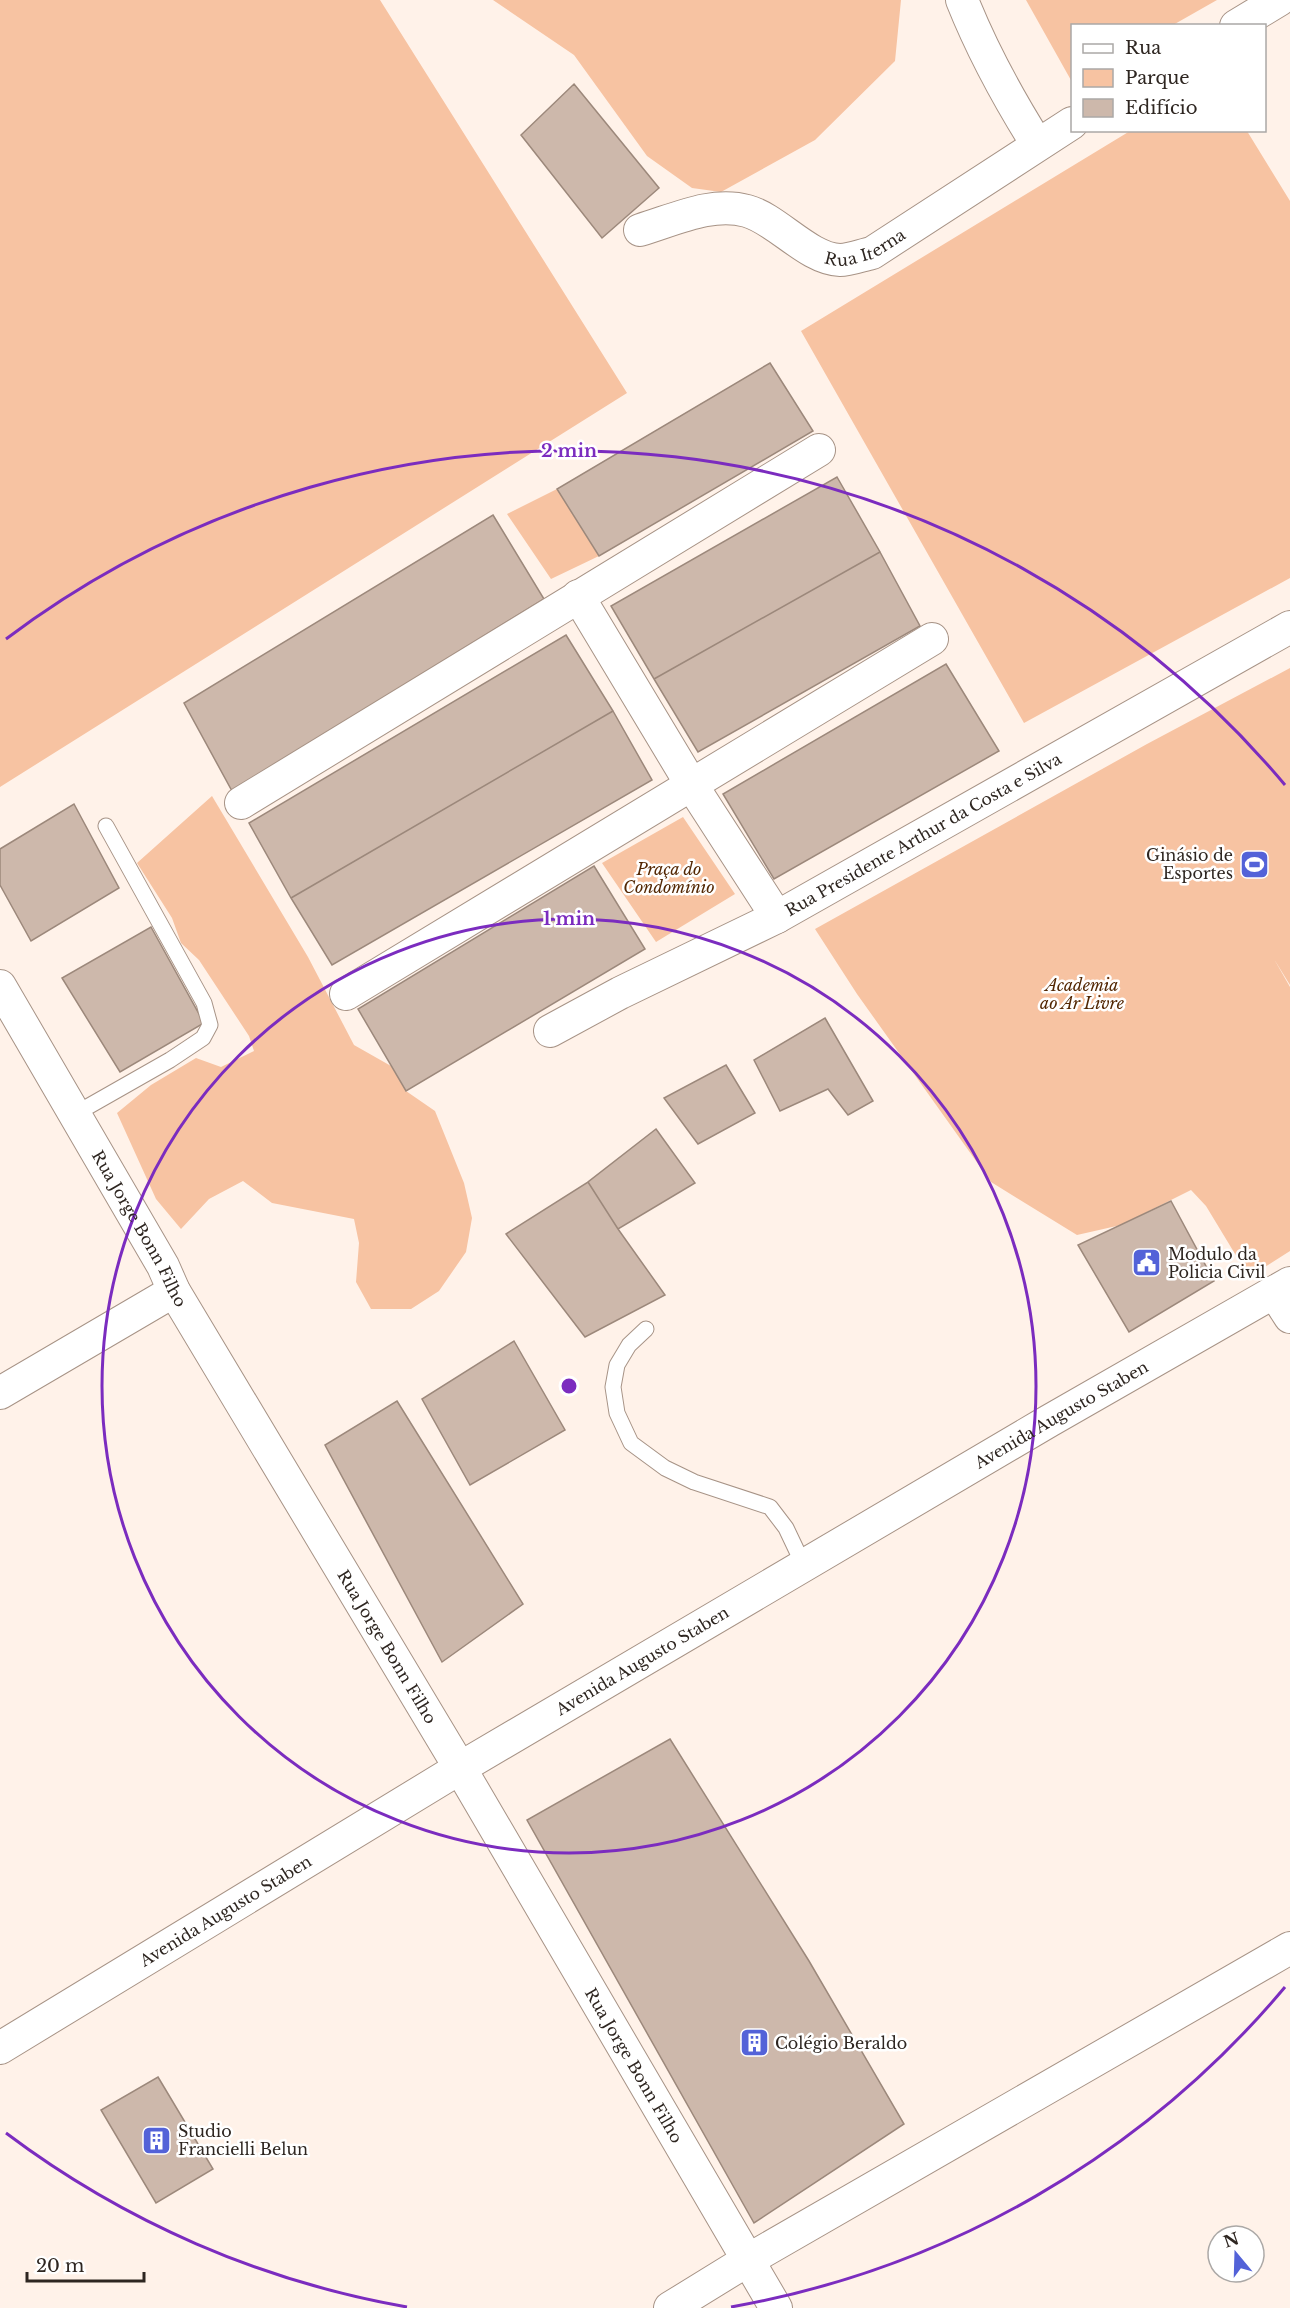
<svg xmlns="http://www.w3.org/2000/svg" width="1290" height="2308" font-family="'Libre Baskerville',serif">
  <rect width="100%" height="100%" fill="#fff2e9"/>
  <path fill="#f7c3a2" d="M0,0H380L627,393L0,787Z
    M493,0H901L895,61L815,140L721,192L692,188L647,156L574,55Z
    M1026,0H1217L1173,25L1072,26V82Z
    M1130,131H1247L1290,201V578L1024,723L801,331Z
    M557,489L599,556L551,579L507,514Z
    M1290,668V985L1274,959L1290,987V1251L1249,1277L1206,1206L1191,1190L1121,1225L1077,1235L991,1182L857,994L815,929L1147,744Z
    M212,796L308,957L354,1045L391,1066L406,1091L435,1111L464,1183L472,1218L466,1252L439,1291L411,1309H371L356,1282L359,1243L354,1219L272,1203L243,1181L209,1199L181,1229L156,1199L117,1113L151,1085L196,1058L221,1067L254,1051L249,1036L199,960L181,943L172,918L137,863Z
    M683,817L735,894L656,942L602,863Z"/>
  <path fill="#cdb8ab" stroke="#9c887b" stroke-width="1.5" d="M574,84L659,188L602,238L521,135Z
    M770,363L813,431L599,556L557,489Z
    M837,477L880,552L654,679L611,606Z
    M493,515L544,599L232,791L184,703Z
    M880,552L920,626L698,752L654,679Z
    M566,635L613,711L291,898L249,823Z
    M946,664L999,751L774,879L723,794Z
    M613,711L652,780L332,965L291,898Z
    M74,804L119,888L31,941L0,885V849Z
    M594,866L645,949L406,1091L358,1009Z
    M151,927L204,1023L120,1072L62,978Z
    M825,1018L873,1101L848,1115L828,1089L780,1111L754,1060Z
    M726,1065L755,1113L698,1144L664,1098Z
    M656,1129L695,1183L618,1229L588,1182Z
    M588,1182L618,1229L665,1295L585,1337L506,1234Z
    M1171,1201L1214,1281L1129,1332L1078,1245Z
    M514,1341L565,1430L470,1485L422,1399Z
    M397,1401L523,1604L442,1662L325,1445Z
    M670,1739L809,1961L904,2124L754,2223L527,1820Z
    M158,2077L213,2169L156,2203L101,2110Z"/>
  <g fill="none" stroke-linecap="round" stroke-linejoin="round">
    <defs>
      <path id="service" d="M75,1114L170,1060L203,1038L210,1025L204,1003L106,826
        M646,1329L629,1345L617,1365L613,1387L617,1413L631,1443L665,1468L694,1482L770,1507L786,1528L804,1566"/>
      <g id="minor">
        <path d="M962,0C982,50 1008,98 1037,144"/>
        <path d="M1236,26L1279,0"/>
        <path id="s1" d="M640,230C674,220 712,201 747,211C777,219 808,259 840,260C850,260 862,255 872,253L1072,123"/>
        <path d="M578,596L691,784L777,917"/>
        <path d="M241,803L819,450"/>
        <path id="s2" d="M0,986L163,1266L174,1291L460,1768L776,2308"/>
        <path d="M346,994L932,639"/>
        <path id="s3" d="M550,1031L620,993L777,917L1290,627"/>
        <path d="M1274,1292L1290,1317"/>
        <path d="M0,1393L174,1291"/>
        <path id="s4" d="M0,2048L460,1768L1049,1421L1290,1283"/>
        <path d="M670,2308L748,2260L1290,1948"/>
      </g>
    </defs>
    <use href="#service" stroke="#a79386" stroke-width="17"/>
    <use href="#minor" stroke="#a79386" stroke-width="34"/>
    <use href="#service" stroke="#fff" stroke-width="15"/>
    <use href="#minor" stroke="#fff" stroke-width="32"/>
  </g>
  <g fill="none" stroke="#7b2cbf" stroke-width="3">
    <circle cx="569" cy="1386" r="467"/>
    <path d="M1285 1987A935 935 0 0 1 731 2307M407 2307A935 935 0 0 1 6 2133M6 639A935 935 0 0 1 1285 785"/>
  </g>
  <defs>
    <symbol id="stadium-square" viewBox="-11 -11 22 22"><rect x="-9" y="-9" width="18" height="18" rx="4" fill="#5362d8" stroke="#fff"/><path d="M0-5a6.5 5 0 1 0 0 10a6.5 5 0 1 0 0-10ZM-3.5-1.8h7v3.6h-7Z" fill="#fff"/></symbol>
    <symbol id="civic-square" viewBox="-11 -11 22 22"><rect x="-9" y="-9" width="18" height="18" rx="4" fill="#5362d8" stroke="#fff"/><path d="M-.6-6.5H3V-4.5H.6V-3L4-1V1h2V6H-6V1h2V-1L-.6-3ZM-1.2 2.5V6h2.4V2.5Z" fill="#fff"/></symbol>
    <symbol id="building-square" viewBox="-11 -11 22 22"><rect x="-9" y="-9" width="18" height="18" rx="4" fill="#5362d8" stroke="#fff"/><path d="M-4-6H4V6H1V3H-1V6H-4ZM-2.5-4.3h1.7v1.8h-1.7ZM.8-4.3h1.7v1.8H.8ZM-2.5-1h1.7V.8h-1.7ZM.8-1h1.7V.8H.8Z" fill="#fff"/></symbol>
  </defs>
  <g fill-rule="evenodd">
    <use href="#stadium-square" x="1238" y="848" width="33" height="33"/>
    <use href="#civic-square" x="1130" y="1246" width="33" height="33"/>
    <use href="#building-square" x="738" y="2026" width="33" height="33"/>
    <use href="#building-square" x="140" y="2124" width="33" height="33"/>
  </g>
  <g text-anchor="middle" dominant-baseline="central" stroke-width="5" stroke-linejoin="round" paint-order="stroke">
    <g font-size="16" fill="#2e2621" stroke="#fff">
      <text stroke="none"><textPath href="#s1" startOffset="244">Rua Iterna</textPath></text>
      <text stroke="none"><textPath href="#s3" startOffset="422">Rua Presidente Arthur da Costa e Silva</textPath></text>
      <text stroke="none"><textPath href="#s2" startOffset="280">Rua Jorge Bonn Filho</textPath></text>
      <text stroke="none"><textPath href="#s4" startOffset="1236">Avenida Augusto Staben</textPath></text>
      <text stroke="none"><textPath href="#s2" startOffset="766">Rua Jorge Bonn Filho</textPath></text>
      <text stroke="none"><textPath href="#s4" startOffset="750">Avenida Augusto Staben</textPath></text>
      <text stroke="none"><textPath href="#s4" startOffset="264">Avenida Augusto Staben</textPath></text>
      <text stroke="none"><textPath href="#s2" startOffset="1252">Rua Jorge Bonn Filho</textPath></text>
    </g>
    <g font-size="16" fill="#2e2621" stroke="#fff" text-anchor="start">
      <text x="1233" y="855" text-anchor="end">Ginásio de<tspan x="1233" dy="18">Esportes</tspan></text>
      <text x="1168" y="1254">Modulo da<tspan x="1168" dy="18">Policia Civil</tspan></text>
      <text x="775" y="2043">Colégio Beraldo</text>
      <text x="178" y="2131">Studio<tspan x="178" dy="18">Francielli Belun</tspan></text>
    </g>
    <g font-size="16" font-style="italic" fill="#532703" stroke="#fff">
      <text x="669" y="869">Praça do<tspan x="669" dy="18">Condomínio</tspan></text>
      <text x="1082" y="985">Academia<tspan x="1082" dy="18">ao Ar Livre</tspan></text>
    </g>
  </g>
  <circle cx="569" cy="1386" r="9" fill="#7b2cbf" stroke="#fff" stroke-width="3"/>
  <g font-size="18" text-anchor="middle" font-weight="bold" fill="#7b2cbf" stroke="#fff" stroke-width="5" stroke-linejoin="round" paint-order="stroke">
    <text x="569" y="457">2 min</text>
    <text x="569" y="925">1 min</text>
  </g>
  <rect x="1071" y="24" width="195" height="108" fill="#ffffff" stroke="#aba8a6" stroke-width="1.5"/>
  <rect x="1083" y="44" width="30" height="9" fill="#ffffff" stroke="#aba8a6" stroke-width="1.5"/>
  <text x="1125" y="54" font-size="18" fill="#2e2621">Rua</text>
  <rect x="1083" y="69" width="30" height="18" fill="#f7c3a2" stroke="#aba8a6" stroke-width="1.5"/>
  <text x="1125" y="84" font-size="18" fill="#2e2621">Parque</text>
  <rect x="1083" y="99" width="30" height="18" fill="#cdb8ab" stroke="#aba8a6" stroke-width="1.5"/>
  <text x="1125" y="114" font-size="18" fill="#2e2621">Edifício</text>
  <g transform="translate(1236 2254) rotate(341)"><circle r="28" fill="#ffffff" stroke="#aba8a6" stroke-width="1.5"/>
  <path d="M0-4.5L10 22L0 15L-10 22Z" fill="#5362d8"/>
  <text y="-9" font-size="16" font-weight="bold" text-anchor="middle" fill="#2e2621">N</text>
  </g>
  <path d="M27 2272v9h117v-9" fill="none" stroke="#2e2621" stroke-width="3"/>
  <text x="36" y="2272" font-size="18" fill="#2e2621" stroke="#ffffff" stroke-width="4.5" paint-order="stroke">20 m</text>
</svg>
